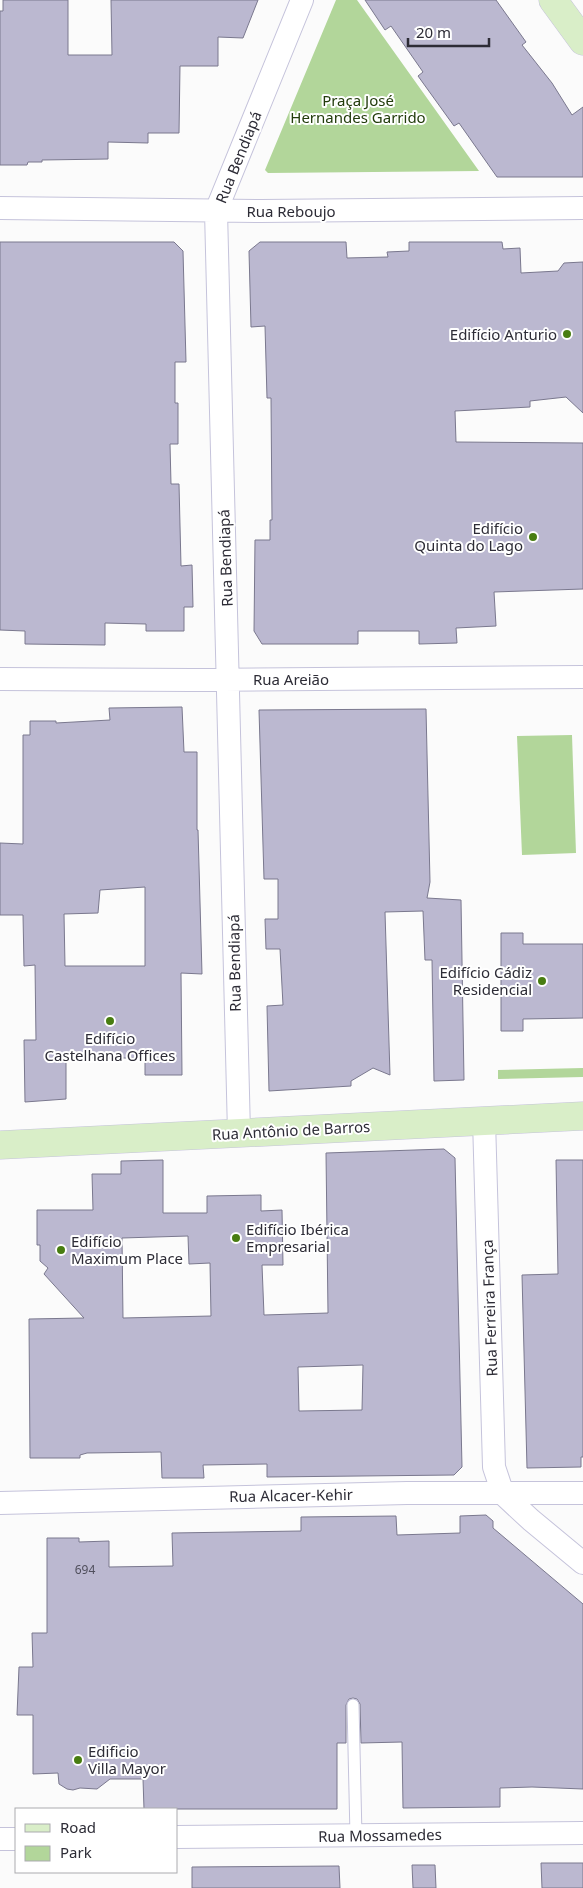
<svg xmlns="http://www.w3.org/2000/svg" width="583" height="1888" font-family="'Noto Sans',sans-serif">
  <rect width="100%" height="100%" fill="#fbfbfb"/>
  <path fill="#b2d69a" d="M336,0H357L479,171L268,173L265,170Z
    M572,735L576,853L522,855L517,736Z
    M583,1068V1077L498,1079V1070Z"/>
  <path fill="#bbb8d0" stroke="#7a788e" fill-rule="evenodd" d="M3,0H68V55H112L111,0H258L243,38L218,37V66H180L179,133H148V143L108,142V159L42,160V162H28L27,165H0V11H3Z
    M365,0H496L526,42L522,45L552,83L572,115L583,107V177H497L459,123L454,126L418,76L423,72L391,26L385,30Z
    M0,242H174L183,251L186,362H175V403H178V444H170L171,484H179L181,566L192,565L193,607H184V631H146V624L105,623V645L25,644V631L0,630Z
    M260,242H346L347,258L388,257L387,252L409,251V242H502L503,249L520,248L521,273L558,271L564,263L583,262V413L566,397L530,401V407L455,411L456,442L583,443V589L494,592L496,626L456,628L457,643L419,644V631H358V644H262L254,631L255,540H270V520H272L271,398H267L265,326L251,327L249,251Z
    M182,707L184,752H197V830H198L202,974L181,973L182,1075H145V1058H66V1099L25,1102L24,1040H36L35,965L24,966L23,915H0V843L23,844V735H30V721H56V723L110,720L109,708ZM145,887V966H65L64,914L98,913L100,890Z
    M426,709L430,882L427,898L461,900L464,1080L434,1081L432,960H425L423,911L385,912L390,1075L373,1068L351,1081V1086L269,1091L267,1006L283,1005L280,949H266L265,919H278V879H264L259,710Z
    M501,933H523V944H583V1018L523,1019V1031H501Z
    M444,1149L455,1158L462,1467L454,1475L267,1477V1464L203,1465L204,1478H162L161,1452L87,1453L80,1455V1458H30L29,1319L84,1318L44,1274L48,1268L40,1261V1245H37V1210H93L92,1174H121V1161L163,1160V1213H207V1196L261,1195V1211L282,1210L283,1265H262L264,1315L328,1313L326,1153ZM188,1236L189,1264L210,1263L211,1316L123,1318L122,1238ZM363,1365L362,1410L299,1411L298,1367Z
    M556,1160H583V1457H581V1467L527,1468L522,1275L558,1274Z
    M486,1515L493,1521V1528L583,1604V1789L532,1787L500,1788V1807L403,1808L402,1742L361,1743L360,1704L357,1699L353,1698L349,1699L346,1705V1743H337V1809H144L143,1779H110L97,1789L80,1788L73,1790L67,1789L59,1784L58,1773L33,1774V1715H17L19,1667H33L32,1633H47V1538H79V1542L109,1541V1567L173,1566L172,1533L301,1531V1517L396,1516L397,1535L460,1533V1516Z
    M541,1863H583V1888H542Z
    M412,1865H435L436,1888H413Z
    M339,1866L340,1888H192V1867Z"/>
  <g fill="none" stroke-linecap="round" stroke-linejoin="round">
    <defs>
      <path id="lane" d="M353,1705L356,1836"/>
      <path id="street" d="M0,208L261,211L583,208
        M0,679L192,680L583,677
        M484,1120L494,1467L503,1494L531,1520L583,1563
        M239,1133L216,211L302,0
        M0,1503L407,1493H583
        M176,1837L583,1833
        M0,1839H16"/>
      <path id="secondary" d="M553,0L583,41
        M0,1145L583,1116"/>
    </defs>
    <use href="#lane" stroke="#c5c3db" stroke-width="13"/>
    <use href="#street" stroke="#c5c3db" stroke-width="24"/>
    <use href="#secondary" stroke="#c5c3db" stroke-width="29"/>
    <use href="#lane" stroke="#fff" stroke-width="11"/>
    <use href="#street" stroke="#fff" stroke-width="22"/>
    <use href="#secondary" stroke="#d9eec8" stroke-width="28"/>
  </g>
  <g fill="#487d11" stroke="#fff" stroke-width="2">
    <circle cx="567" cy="334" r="5"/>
    <circle cx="533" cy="537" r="5"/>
    <circle cx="542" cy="981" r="5"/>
    <circle cx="110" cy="1021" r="5"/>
    <circle cx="236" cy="1238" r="5"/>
    <circle cx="61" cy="1250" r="5"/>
    <circle cx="78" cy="1760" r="5"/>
  </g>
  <g text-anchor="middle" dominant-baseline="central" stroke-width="4" stroke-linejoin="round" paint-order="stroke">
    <g font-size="12" fill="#504f5c">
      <text x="85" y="1569">694</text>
    </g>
    <g font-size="15" fill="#223c0b" stroke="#fff">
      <text x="358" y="100">Praça José<tspan x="358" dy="17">Hernandes Garrido</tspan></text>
    </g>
    <g font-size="15" fill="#2d2c36" stroke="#fff">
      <text transform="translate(238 157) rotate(-68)">Rua Bendiapá</text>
      <text x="291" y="211">Rua Reboujo</text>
      <text transform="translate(225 558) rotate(-92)">Rua Bendiapá</text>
      <text x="291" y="679">Rua Areião</text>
      <text transform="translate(234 963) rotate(-91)">Rua Bendiapá</text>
      <text transform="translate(291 1130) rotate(-3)">Rua Antônio de Barros</text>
      <text transform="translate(489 1308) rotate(-92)">Rua Ferreira França</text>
      <text transform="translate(291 1495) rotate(-1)">Rua Alcacer-Kehir</text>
      <text transform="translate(380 1835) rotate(-1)">Rua Mossamedes</text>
    </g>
    <g font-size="15" fill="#2d2c36" stroke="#fff" text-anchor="end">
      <text x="557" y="334">Edifício Anturio</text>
      <text x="523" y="528">Edifício<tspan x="523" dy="17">Quinta do Lago</tspan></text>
      <text x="532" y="972">Edifício Cádiz<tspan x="532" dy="17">Residencial</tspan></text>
      <text x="110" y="1038" text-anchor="middle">Edifício<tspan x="110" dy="17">Castelhana Offices</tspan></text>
      <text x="246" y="1229" text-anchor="start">Edifício Ibérica<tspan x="246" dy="17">Empresarial</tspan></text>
      <text x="71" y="1241" text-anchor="start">Edifício<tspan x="71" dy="17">Maximum Place</tspan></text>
      <text x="88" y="1751" text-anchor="start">Edificio<tspan x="88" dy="17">Villa Mayor</tspan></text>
    </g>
  </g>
  <rect x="15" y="1808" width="162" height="65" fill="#ffffff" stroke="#ababaf"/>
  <rect x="25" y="1824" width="25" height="8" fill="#d9eec8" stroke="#ababaf"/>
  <text x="60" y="1833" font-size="15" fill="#2d2c36">Road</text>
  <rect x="25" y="1846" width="25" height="15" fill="#b2d69a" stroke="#ababaf"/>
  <text x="60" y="1858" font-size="15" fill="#2d2c36">Park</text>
  <path d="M408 38v8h81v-8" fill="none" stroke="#2d2c36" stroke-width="2.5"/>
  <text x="416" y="38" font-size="15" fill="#2d2c36" stroke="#ffffff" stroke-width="4" paint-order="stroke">20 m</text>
</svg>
